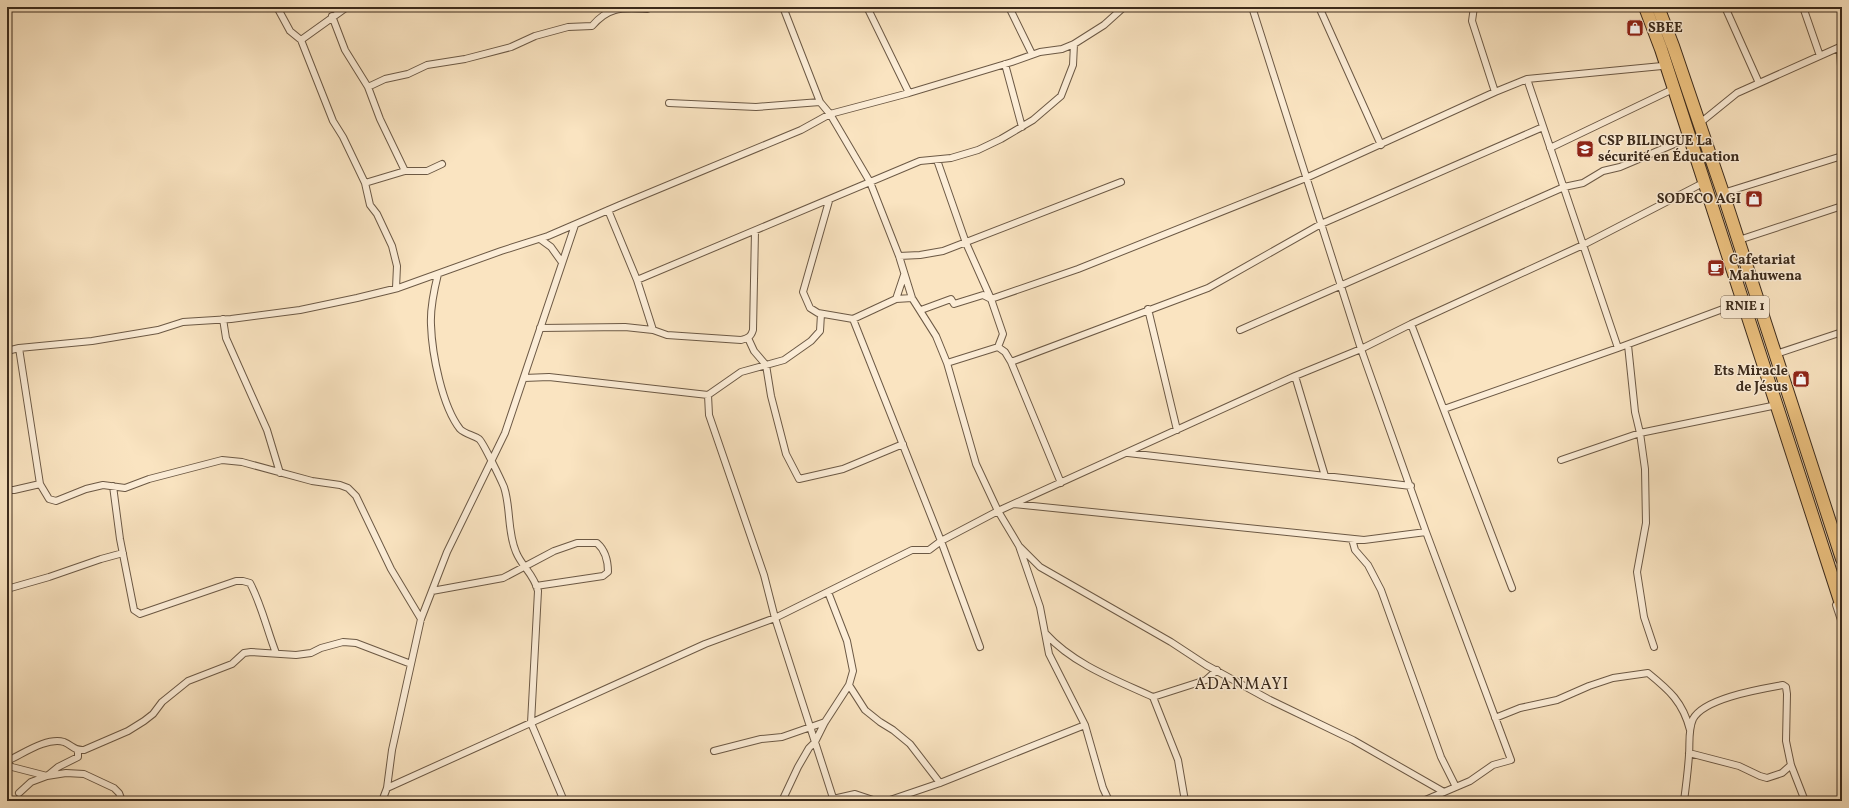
<svg xmlns="http://www.w3.org/2000/svg" width="1849" height="808" font-family="Vollkorn,serif">
  <rect width="100%" height="100%" fill="#fae4c1"/>
  <filter id="stains"><feTurbulence type="fractalNoise" baseFrequency=".005" numOctaves="4"/><feColorMatrix values="0 0 0 0 .2 0 0 0 0 .09 0 0 0 0 .02 0 0 0 .5 -.17"/></filter>
  <radialGradient id="worn" r=".72"><stop offset=".6" stop-color="#630" stop-opacity="0"/><stop offset="1" stop-color="#630" stop-opacity=".3"/></radialGradient>
  <g fill="none" stroke-linecap="round" stroke-linejoin="round">
    <defs>
      <path id="street" d="M277,7L290,31L301,40L347,7
        M783,7L820,102L830,114L870,182L899,256L912,298L936,336L947,363L976,464L998,511L1019,546L1040,607L1049,654L1085,725L1103,788L1109,801
        M867,7L909,93
        M1009,7L1032,54
        M1252,7L1361,349L1426,532L1511,760L1493,765L1470,781L1423,801
        M1319,7L1381,145
        M1474,7L1472,21L1495,92
        M1725,7L1759,83
        M1803,7L1820,56
        M332,16L345,50L368,87L380,119L405,171
        M301,40L333,121L343,137L365,183L370,205L377,214L392,246L397,266L396,288
        M1840,47L1842,85
        M1005,64L1022,127
        M1527,79L1618,348
        M368,87L385,79L408,74L427,65L465,59L511,47L535,36L568,27L592,26C609,6 622,8 647,9L652,7
        M669,103L756,107L820,102
        M1700,123L1737,93L1842,46
        M1550,148L1669,91
        M937,160L966,243L991,299L1003,334L998,347
        M365,183L405,171H427L442,164
        M1723,193L1842,156
        M829,201L803,292L810,308L818,313L853,319L896,299L912,298
        M608,210L637,280L653,330
        M540,239L551,247L561,261
        M1739,240L1842,206
        M899,256L920,255L943,251L1121,182
        M438,274C434,290 430,308 431,325C432,354 442,406 460,429C465,434 473,435 479,439C483,442 501,480 504,487C511,508 507,531 516,552C522,567 534,574 538,591L531,723L564,801
        M637,280L920,161L951,158L978,150L1001,139L1033,120L1061,96L1073,65L1074,44
        M896,299L904,275
        M1148,309L1177,430
        M921,310L951,299L954,304L983,295L991,299L1078,269L1306,178L1495,92L1527,79L1662,66
        M223,319L226,338L267,430L280,473
        M853,319L941,541L980,647
        M1411,324L1512,588
        M540,328L625,327L653,330L667,335L741,340C748,338 751,337 753,330L755,231
        M1240,330L1564,187L1583,183L1603,171L1620,167L1686,139
        M748,338L754,351L766,365L771,396L786,454L799,479L843,469L903,444
        M1628,345L1635,412L1640,433L1645,469L1646,523L1637,572L1644,617L1654,647
        M19,348L40,484L49,499L56,501L86,489L103,485L125,488L149,479L222,460L242,462L312,481L340,485L348,488L356,496L391,569L421,619
        M7,351L19,348L92,341L158,330L183,322L231,319L300,310L357,298L398,288L501,251L548,236L620,205L801,130L830,114L909,93L1012,62L1040,52L1062,49L1074,44L1104,25L1124,7
        M1776,354L1842,332
        M1011,362L1208,288L1321,224L1543,127
        M947,363L998,347L1005,352L1011,362L1061,483
        M1295,376L1325,476
        M524,378L549,377L708,395L741,372L784,360L811,341L820,331L821,314
        M708,395L709,415L764,575L775,618L834,801
        M1444,409L1618,348L1739,303
        M1128,453L1411,486
        M1561,460L1640,433L1772,406
        M113,486L120,539L134,610L140,614L236,581H243L250,583C262,606 267,630 276,653
        M7,490H14L40,484
        M1014,504L1364,540L1426,532
        M1352,539L1355,550L1368,565L1381,590L1441,757L1456,787
        M1020,547L1040,567L1171,642L1206,665L1268,699L1353,740L1444,792
        M7,589L49,577L101,559L123,553
        M432,591L503,578L554,551L577,543H597C605,550 608,561 608,572L603,576L536,586
        M1836,605L1842,623
        M1046,634C1073,664 1116,680 1153,697L1178,760L1185,801
        M849,685L865,710L880,722L893,730L910,744L940,783
        M1153,697L1206,680L1217,670
        M1495,718L1520,708L1557,700L1589,686L1613,678L1648,673C1669,690 1683,702 1690,730
        M714,751L761,739L782,737L825,722
        M1689,753L1739,766L1760,776L1767,778L1782,773L1791,765
        M7,761C23,754 46,737 64,742C72,745 74,751 84,750L128,731L144,721L153,714L162,702L188,681L232,664L244,653L251,652L296,655L311,653L321,648L343,642L356,643L411,664
        M7,764L12,767L47,776L66,773L84,774L114,788L119,793L122,801
        M387,788L705,644L775,618L912,550H929L941,541L998,511L1295,376L1361,349L1411,324L1583,245L1701,184
        M19,793L31,782L47,776L58,767L78,757V751
        M833,799L855,794L876,801
        M382,801L387,788L392,750L421,619L447,552L505,433L575,225
        M782,801L798,767L809,748L815,742L825,722L849,685L853,671L847,641L828,592
        M887,801L940,783L1085,725
        M1684,801C1686,786 1688,770 1689,755C1690,743 1688,730 1693,719C1704,698 1761,689 1783,685L1786,687L1787,694L1786,741L1791,765L1805,801"/>
      <path id="highway" d="M1645,7L1661,49L1842,607
        M1658,7L1673,46L1723,193L1842,559"/>
    </defs>
    <use href="#street" stroke="#6c5945" stroke-width="8"/>
    <use href="#highway" stroke="#3c2b1c" stroke-width="14"/>
    <use href="#street" stroke="#fcedd7" stroke-width="6"/>
    <use href="#highway" stroke="#edc280" stroke-width="12"/>
  </g>
  <defs>
    <symbol id="shop-square" viewBox="-11 -11 22 22"><rect x="-9" y="-9" width="18" height="18" rx="4" fill="#8f2418" stroke="#fcedd7"/><path d="M-5-2.5h2.3a2.7 3.5 0 0 1 5.4 0H5L5.5 6h-11ZM-1.5-2.5h3a1.5 2.3 0 0 0-3 0Z" fill="#fff"/></symbol>
    <symbol id="school-square" viewBox="-11 -11 22 22"><rect x="-9" y="-9" width="18" height="18" rx="4" fill="#8f2418" stroke="#fcedd7"/><path d="M0-5L7-2L0 1L-7-2ZM-4 1L0 2.5L4 1V4Q0 6-4 4Z" fill="#fff"/></symbol>
    <symbol id="cafe-square" viewBox="-11 -11 22 22"><rect x="-9" y="-9" width="18" height="18" rx="4" fill="#8f2418" stroke="#fcedd7"/><path d="M-5.5-4.5H6V0H3Q3 3.5 0 3.5H-2.5Q-5.5 3.5-5.5 0ZM3-3.2v2h1.7v-2ZM-6 4.5H4V6H-6Z" fill="#fff"/></symbol>
  </defs>
  <g fill-rule="evenodd">
    <use href="#shop-square" x="1625" y="18" width="20" height="20"/>
    <use href="#school-square" x="1575" y="139" width="20" height="20"/>
    <use href="#shop-square" x="1744" y="189" width="20" height="20"/>
    <use href="#cafe-square" x="1706" y="258" width="20" height="20"/>
    <use href="#shop-square" x="1791" y="369" width="20" height="20"/>
  </g>
  <g text-anchor="middle" dominant-baseline="central" stroke-width="3" stroke-linejoin="round" paint-order="stroke">
    <rect fill="#fcedd7" stroke="#766554" stroke-width="1" x="1721" y="296" width="48" height="22" rx="3"/>
    <g font-size="13" font-weight="bold" fill="#3c2b1c">
      <text x="1745" y="307">RNIE 1</text>
    </g>
    <g font-size="14" font-weight="bold" fill="#3c2b1c" stroke="#fcedd7" text-anchor="start">
      <text x="1648" y="28">SBEE</text>
      <text x="1598" y="141">CSP BILINGUE La<tspan x="1598" dy="16">sécurité en Éducation</tspan></text>
      <text x="1741" y="199" text-anchor="end">SODECO AGI</text>
      <text x="1729" y="260">Cafetariat<tspan x="1729" dy="16">Mahuwena</tspan></text>
      <text x="1788" y="371" text-anchor="end">Ets Miracle<tspan x="1788" dy="16">de Jésus</tspan></text>
    </g>
    <g font-size="16" letter-spacing="1" fill="#3c2b1c" stroke="#fcedd7">
      <text x="1242" y="685">ADANMAYI</text>
    </g>
  </g>
  <rect width="1849" height="808" fill="none" stroke="#fae4c1" stroke-width="24"/>
  <rect x="8" y="8" width="1833" height="792" fill="none" stroke="#3c2b1c" stroke-width="2"/>
  <rect x="12" y="12" width="1825" height="784" fill="none" stroke="#3c2b1c"/>
  <rect width="100%" height="100%" filter="url(#stains)"/>
  <rect width="100%" height="100%" fill="url(#worn)"/>
</svg>
